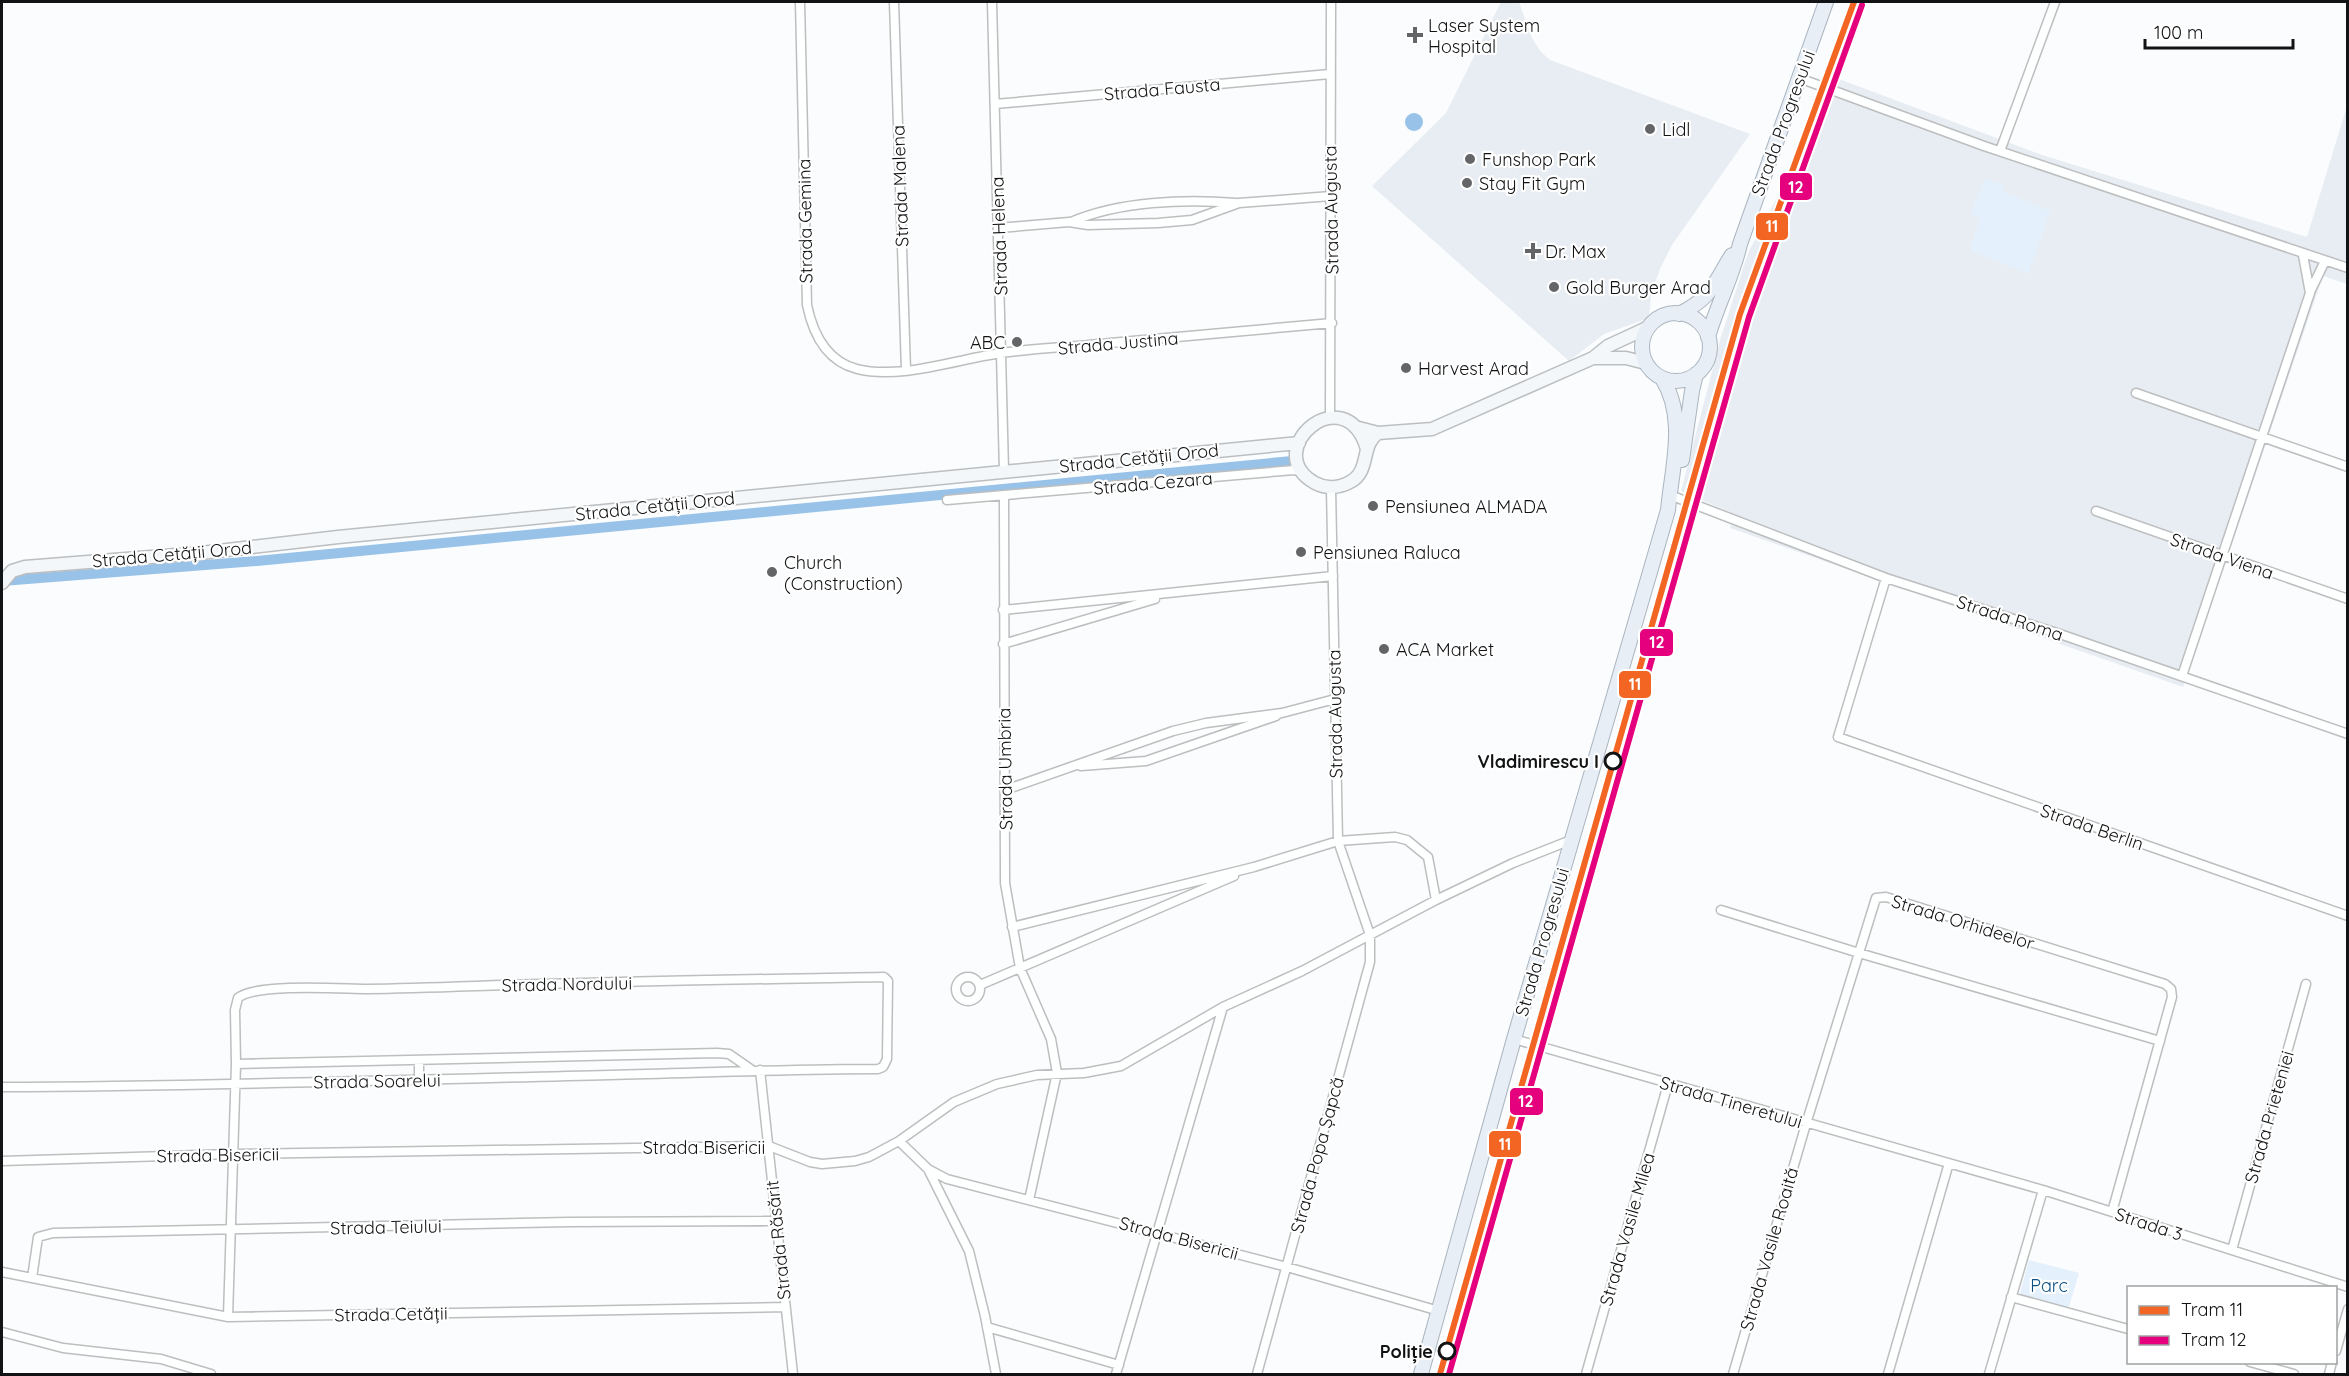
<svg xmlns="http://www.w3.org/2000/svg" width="2349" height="1376" font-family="Quicksand,sans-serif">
  <rect width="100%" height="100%" fill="#fafcfe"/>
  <path fill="#e8edf3" d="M1501,2H1519L1532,38L1541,52L1550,60L1750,134L1672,245L1660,269L1651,294L1649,318L1604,334L1569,361L1372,186L1446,113Z
    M1839,79L2042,155L2307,237L2347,106V284L2323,276L2183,687L1730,528L1734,514L1681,491L1721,337L1748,253Z"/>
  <path fill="#e4f0fb" d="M1985,179L2004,185L2002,191L2050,211L2028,274L1970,250L1980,218L1971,214Z
    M2029,1260L2079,1273L2068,1310L2019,1297Z"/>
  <path fill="#98c2e8" d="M1405 122a9 9 0 1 1 18 0a9 9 0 1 1-18 0Z"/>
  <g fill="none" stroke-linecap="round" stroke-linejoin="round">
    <path stroke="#98c2e8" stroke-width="10" d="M2,581L257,561L1292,461"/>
    <defs>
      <path id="street" d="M800,2L807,305C813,334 826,361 857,369C900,380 958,359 1001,353C1037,348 1074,347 1110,343C1184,337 1258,330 1332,323
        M894,2L906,370
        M992,2L1004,471
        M1799,78L1984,146L2348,268
        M995,104L1330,74
        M2000,151L2055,2
        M1071,222C1119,201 1185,199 1236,203
        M999,228L1069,222L1088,225L1158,223L1192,220L1239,203L1331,196
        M2310,292L2325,261
        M2136,393L2348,467
        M1330,418L1331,2
        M1004,496L1005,883L1020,968L1051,1039L1057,1073L1029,1200
        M1675,497L1886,578L2057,633L2348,734
        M947,500L1294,470L1303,471
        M2096,511L2348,599
        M1886,578L1838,737L2348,916
        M1003,610L1333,576
        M1003,644L1155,599
        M2182,676L2310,293L2303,255
        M1081,766L1146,761L1276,716
        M1005,790L1173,731L1206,723L1282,713L1335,699
        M1721,910L1859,953L2160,1041
        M1012,927L1254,867L1338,841L1395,837L1407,840L1428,857L1436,900
        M956 989a12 12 0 1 1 24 0a12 12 0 1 1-24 0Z
        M980,985L1234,876
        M1514,1039L2043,1190L2348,1287
        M419,1060V1080
        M236,1064L717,1053L729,1054L752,1070
        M760,1070L793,1374
        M2,1087C204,1086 407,1080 610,1075C699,1073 788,1069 878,1069L883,1067L887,1059L888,981L884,977C784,979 684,980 585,983C512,984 440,988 367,989C342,989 254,983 238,998L235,1010L236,1064L228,1317
        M899,1141L928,1169L947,1179L1287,1267L1439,1311
        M2,1161L232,1154L769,1146L810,1162L822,1164L855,1161L869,1157L899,1141L954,1102L997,1084L1037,1075L1084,1073L1121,1066L1223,1007L1302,971L1436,900L1513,863L1571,840
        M928,1169L969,1251L985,1316L996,1374
        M2232,1250L2306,984
        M2,1272L228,1317L785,1307
        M32,1278L38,1237L53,1233L569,1222L776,1221
        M2011,1297L2128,1329
        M987,1327L1119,1365
        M2,1332L63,1348L161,1359L211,1374
        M2336,1351L2348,1309
        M2250,1362L2294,1374
        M1116,1374L1223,1007
        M1257,1374L1370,962V935L1338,841L1331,488
        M1586,1374L1668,1084
        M1733,1374L1806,1124L1876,898L1886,897L2165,984L2171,989L2172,997L2112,1212
        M1888,1374L1949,1163
        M1989,1374L2043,1190
        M2329,1374L2332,1362"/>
      <path id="secondary" d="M1593,358H1626L1646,363
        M1355,427L1378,433L1432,429L1593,358L1608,346L1649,327
        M1367,449C1345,375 1258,451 1315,483C1326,489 1339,488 1350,482C1371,471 1360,445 1378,433
        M2,583L12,571L25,567L201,553L338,537L1299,443"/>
      <path id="primary" d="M1642 347a34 34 0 1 1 68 0a34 34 0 1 1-68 0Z
        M1679,314C1713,297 1713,284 1732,255
        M1708,337C1717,305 1733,276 1740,244L1826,2
        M1682,460L1692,391L1696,374
        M1421,1374L1514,1039L1668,510C1672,466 1687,418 1662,378"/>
    </defs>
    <use href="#street" stroke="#bcbebf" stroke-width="11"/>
    <use href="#secondary" stroke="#bcbebf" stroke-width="15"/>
    <use href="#primary" stroke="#aab5bf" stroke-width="16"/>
    <use href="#street" stroke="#feffff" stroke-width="8"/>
    <use href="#secondary" stroke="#f3f7fa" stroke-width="12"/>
    <use href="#primary" stroke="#e8eef5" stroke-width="14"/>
    <defs>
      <path id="tram-1" d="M1440,1374L1740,314L1854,2"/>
      <path id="tram-2" d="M1449,1374L1749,317L1862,5"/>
    </defs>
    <use href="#tram-1" stroke="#fff" stroke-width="10"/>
    <use href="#tram-2" stroke="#fff" stroke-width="10"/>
    <use href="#tram-1" stroke="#f26522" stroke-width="6"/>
    <use href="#tram-2" stroke="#e5007d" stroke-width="6"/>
  </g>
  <g fill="#636566" stroke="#fff" stroke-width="2">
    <path d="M1412 26h6v6h6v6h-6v6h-6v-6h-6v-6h6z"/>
    <circle cx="1650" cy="129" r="6"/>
    <circle cx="1470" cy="159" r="6"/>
    <circle cx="1467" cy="183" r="6"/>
    <path d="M1530 242h6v6h6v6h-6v6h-6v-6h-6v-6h6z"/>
    <circle cx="1554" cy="287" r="6"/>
    <circle cx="1017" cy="342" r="6"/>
    <circle cx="1406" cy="368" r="6"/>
    <circle cx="1373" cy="506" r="6"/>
    <circle cx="1301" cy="552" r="6"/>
    <circle cx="772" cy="572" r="6"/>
    <circle cx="1384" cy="649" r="6"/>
  </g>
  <g fill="#fff" stroke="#121314" stroke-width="3">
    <circle cx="1613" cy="761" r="8"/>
    <circle cx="1447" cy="1351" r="8"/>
  </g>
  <g text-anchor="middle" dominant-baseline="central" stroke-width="4.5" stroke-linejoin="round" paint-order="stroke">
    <g font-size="18" fill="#121314" stroke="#fff" text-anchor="start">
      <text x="1428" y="25">Laser System<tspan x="1428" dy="21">Hospital</tspan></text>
      <text x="1662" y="129">Lidl</text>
      <text x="1482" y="159">Funshop Park</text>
      <text x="1479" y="183">Stay Fit Gym</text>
      <text x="1545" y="251">Dr. Max</text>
      <text x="1566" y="287">Gold Burger Arad</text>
      <text x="1005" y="342" text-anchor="end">ABC</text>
      <text x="1418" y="368">Harvest Arad</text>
      <text x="1385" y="506">Pensiunea ALMADA</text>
      <text x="1313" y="552">Pensiunea Raluca</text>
      <text x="784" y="562">Church<tspan x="784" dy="21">(Construction)</tspan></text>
      <text x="1396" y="649">ACA Market</text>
    </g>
    <g font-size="18" fill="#121314" stroke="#fff">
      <text transform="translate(1162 89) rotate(-5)">Strada Fausta</text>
      <text transform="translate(1783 123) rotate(-70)">Strada Progresului</text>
      <text transform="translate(900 186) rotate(-92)">Strada Malena</text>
      <text transform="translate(1331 210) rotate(-91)">Strada Augusta</text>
      <text transform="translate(805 221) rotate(-91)">Strada Gemina</text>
      <text transform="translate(999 236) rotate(-92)">Strada Helena</text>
      <text transform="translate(1118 343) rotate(-5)">Strada Justina</text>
      <text transform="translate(1139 458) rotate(-6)">Strada Cetății Orod</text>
      <text transform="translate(1153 483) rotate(-5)">Strada Cezara</text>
      <text transform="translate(655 506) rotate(-6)">Strada Cetății Orod</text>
      <text transform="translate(172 554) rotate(-5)">Strada Cetății Orod</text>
      <text transform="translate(2222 556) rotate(19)">Strada Viena</text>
      <text transform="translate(2010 618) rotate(18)">Strada Roma</text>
      <text transform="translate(1335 714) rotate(-91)">Strada Augusta</text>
      <text transform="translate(1005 769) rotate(-91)">Strada Umbria</text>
      <text transform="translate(2092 827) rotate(19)">Strada Berlin</text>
      <text transform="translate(1963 922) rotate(17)">Strada Orhideelor</text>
      <text transform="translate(1542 942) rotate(-74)">Strada Progresului</text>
      <text transform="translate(567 984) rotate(-1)">Strada Nordului</text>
      <text transform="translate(377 1081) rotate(-1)">Strada Soarelui</text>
      <text transform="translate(1731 1102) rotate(16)">Strada Tineretului</text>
      <text transform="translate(2269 1117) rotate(-74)">Strada Prieteniei</text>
      <text x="704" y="1147">Strada Bisericii</text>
      <text transform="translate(218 1155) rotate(-1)">Strada Bisericii</text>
      <text transform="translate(1317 1155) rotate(-75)">Strada Popa Șapcă</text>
      <text transform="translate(2149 1224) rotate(18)">Strada 3</text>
      <text transform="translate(386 1227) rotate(-1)">Strada Teiului</text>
      <text transform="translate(1627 1229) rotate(-74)">Strada Vasile Milea</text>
      <text transform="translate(1179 1238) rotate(15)">Strada Bisericii</text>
      <text transform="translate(778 1240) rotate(-96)">Strada Răsărit</text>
      <text transform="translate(1769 1249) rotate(-74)">Strada Vasile Roaită</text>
      <text transform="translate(391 1314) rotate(-1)">Strada Cetății</text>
    </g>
    <g font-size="18" font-weight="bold" fill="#121314" stroke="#fff" text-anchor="end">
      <text x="1599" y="761">Vladimirescu I</text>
      <text x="1433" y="1351">Poliție</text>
    </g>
    <g font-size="18" fill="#0a5082" stroke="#fff">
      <text x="2049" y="1285">Parc</text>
    </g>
  </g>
  <g stroke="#fff" stroke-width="2">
    <rect x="1779" y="172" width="34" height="29" rx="6" fill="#e5007d"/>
    <rect x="1755" y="212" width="34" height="29" rx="6" fill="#f26522"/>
    <rect x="1639" y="628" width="35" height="29" rx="6" fill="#e5007d"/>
    <rect x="1618" y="670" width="34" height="29" rx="6" fill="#f26522"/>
    <rect x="1509" y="1087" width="35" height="29" rx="6" fill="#e5007d"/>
    <rect x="1488" y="1130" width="34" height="28" rx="6" fill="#f26522"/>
  </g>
  <g font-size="16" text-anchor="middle" font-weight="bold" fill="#fff">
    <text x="1796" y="193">12</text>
    <text x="1772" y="232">11</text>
    <text x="1657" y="648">12</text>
    <text x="1635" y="690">11</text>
    <text x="1526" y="1107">12</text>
    <text x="1505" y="1150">11</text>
  </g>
  <rect width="2349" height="1376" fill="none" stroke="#121314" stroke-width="6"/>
  <rect x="2127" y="1286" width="210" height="78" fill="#ffffff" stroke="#a0a1a1" stroke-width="1.5"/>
  <rect x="2139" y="1306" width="30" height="9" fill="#f26522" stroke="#a0a1a1" stroke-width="1.5"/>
  <text x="2181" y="1316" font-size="18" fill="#121314">Tram 11</text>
  <rect x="2139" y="1336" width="30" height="9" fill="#e5007d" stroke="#a0a1a1" stroke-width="1.5"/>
  <text x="2181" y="1346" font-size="18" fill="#121314">Tram 12</text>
  <path d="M2145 39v9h148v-9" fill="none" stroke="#121314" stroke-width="3"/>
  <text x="2154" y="39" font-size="18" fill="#121314" stroke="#ffffff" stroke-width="4.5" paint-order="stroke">100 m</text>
</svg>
